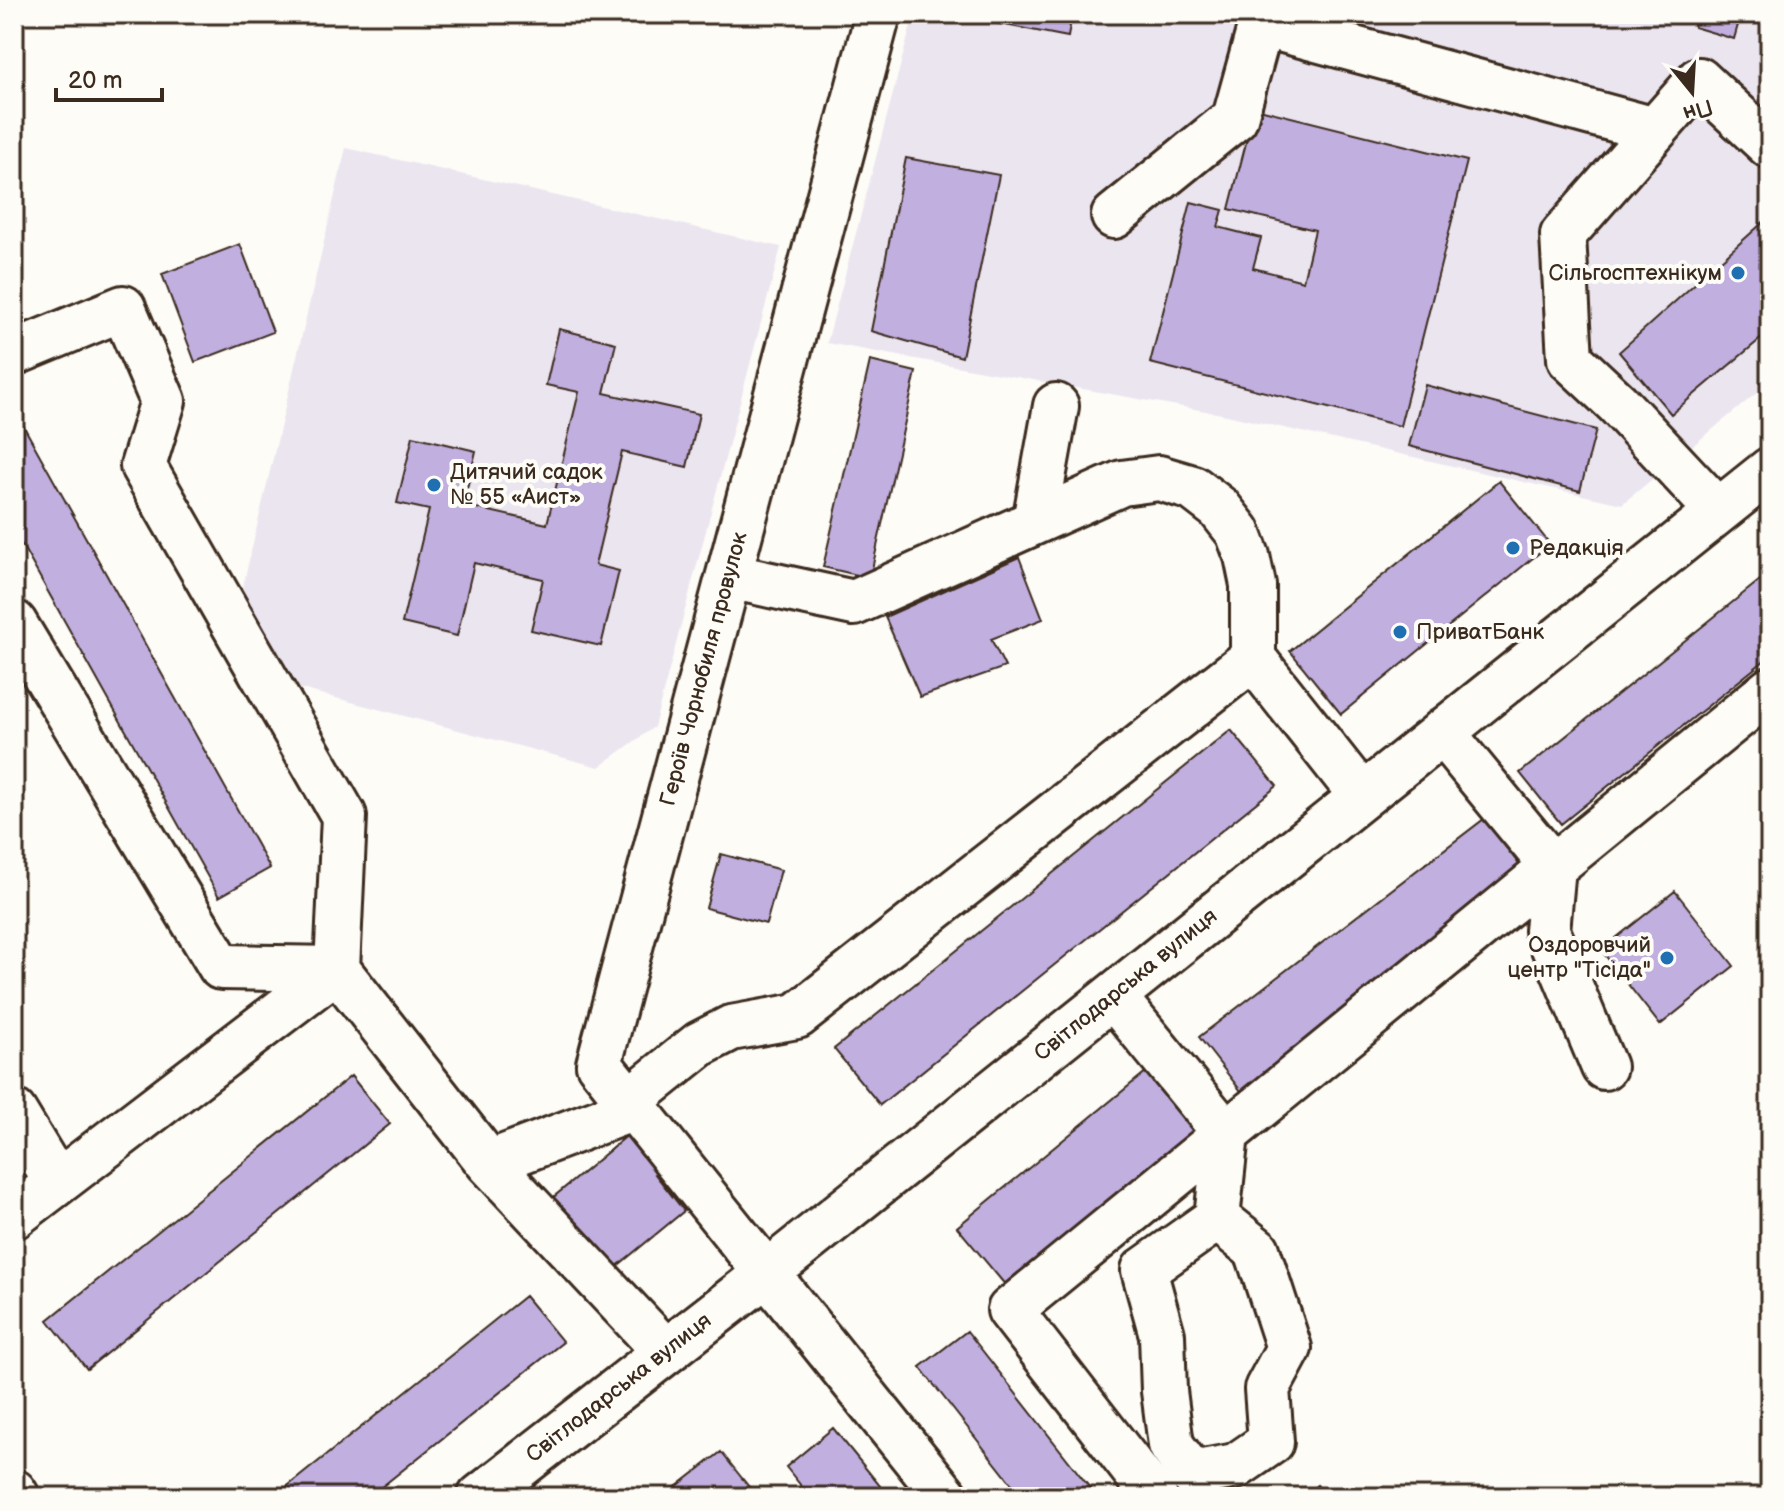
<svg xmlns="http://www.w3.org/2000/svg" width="1784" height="1511" font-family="'Balsamiq Sans',sans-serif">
  <rect width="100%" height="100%" fill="#fdfcf7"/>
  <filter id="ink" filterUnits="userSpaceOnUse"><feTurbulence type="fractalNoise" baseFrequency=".0125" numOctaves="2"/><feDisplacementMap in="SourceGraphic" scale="16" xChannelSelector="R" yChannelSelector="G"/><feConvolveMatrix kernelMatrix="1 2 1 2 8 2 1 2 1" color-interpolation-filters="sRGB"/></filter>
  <g filter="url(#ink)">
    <path fill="#ebe5f0" d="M914,14H1770V382L1622,504L1222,414L827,343Z
      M346,148L781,247L654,727L599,767L294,687L239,603Z"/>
    <path fill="#c1afe0" stroke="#3b2a1e" stroke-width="2" d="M948,14H1072L1068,37Z
      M1698,14H1741L1734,39L1694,27Z
      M1255,108L1467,161L1400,426L1150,363L1191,202L1223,210L1218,227L1261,238L1253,268L1303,281L1315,230L1229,209Z
      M906,158L999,175L962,357L871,331Z
      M1770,216V331L1671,414L1619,352Z
      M240,244L273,332L195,362L162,274Z
      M559,329L616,343L604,393L699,414L687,467L622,452L595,565L619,571L601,646L531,630L543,579L474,563L457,636L402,623L429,510L397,503L413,436L476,451L463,505L547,524L579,392L546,385Z
      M870,361L916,372L870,578L823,567Z
      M1425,385L1596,430L1580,491L1409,446Z
      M14,409L270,868L219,897L14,531Z
      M1499,481L1550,544L1341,714L1290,651Z
      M1019,557L1043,619L991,639L1005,667L920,697L885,617Z
      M1770,572V656L1561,824L1520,773Z
      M1231,730L1277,786L880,1105L834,1049Z
      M1484,819L1525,872L1241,1091L1199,1037Z
      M721,854L781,870L766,924L706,908Z
      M1675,891L1734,966L1660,1025L1601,950Z
      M1147,1071L1197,1130L1007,1287L957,1227Z
      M351,1076L390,1124L87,1369L48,1320Z
      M635,1129L665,1165L655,1174L684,1211L610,1272L550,1200Z
      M525,1296L563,1342L369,1497H274Z
      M967,1331L1097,1497H1022L920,1367Z
      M833,1428L889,1497H810L786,1467Z
      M721,1452L757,1497H663Z
      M1317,1485L1327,1497H1303Z"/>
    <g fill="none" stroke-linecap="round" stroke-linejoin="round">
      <defs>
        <path id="minor" d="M878,14L599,1064L946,1497
          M1114,216L1235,118L1261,24L1655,130
          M14,353L123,308L163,401L143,466L344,816L337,969L221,967L14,623
          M1718,511L1617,403L1570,359L1563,235L1699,80L1770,146
          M1035,522L1056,406
          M729,576L854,603L1122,483L1159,478L1193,488L1219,508L1238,532L1247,556L1253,585V658L1362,796
          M1442,732L1553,867L1547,931L1604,1067
          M1113,996L1226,1134L1217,1218L1144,1270L1162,1335L1164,1391L1171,1445L1192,1474L1236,1466L1271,1442L1267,1389L1289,1348L1257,1250L1217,1218
          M629,1101L700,1044L731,1028L797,1016L1253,658
          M14,1112L57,1183
          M489,1163L666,1352
          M14,1216L337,969L489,1163L634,1108
          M480,1497L758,1280L1770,470
          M1155,1497L1010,1310L1770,690"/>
        <path id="major" d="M14,1492L17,1497"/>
      </defs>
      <use href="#minor" stroke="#3b2a1e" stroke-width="50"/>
      <use href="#major" stroke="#3b2a1e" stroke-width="50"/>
      <use href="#minor" stroke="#fdfcf7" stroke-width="44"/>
      <use href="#major" stroke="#fdfcf7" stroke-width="44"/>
    </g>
  </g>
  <g fill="#1f6fb2" stroke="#fdfcf7" stroke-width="3">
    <circle cx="1738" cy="273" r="8"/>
    <circle cx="434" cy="485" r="8"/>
    <circle cx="1513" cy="548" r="8"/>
    <circle cx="1400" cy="632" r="8"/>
    <circle cx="1667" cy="958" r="8"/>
  </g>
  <g text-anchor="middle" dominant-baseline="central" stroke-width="8" stroke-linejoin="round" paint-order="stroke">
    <g font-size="22" fill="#3b2a1e" stroke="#fdfcf7" text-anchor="start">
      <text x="1722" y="273" text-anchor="end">Сільгосптехнікум</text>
      <text x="450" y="472">Дитячий садок<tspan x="450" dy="25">№ 55 «Аист»</tspan></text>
      <text x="1529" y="548">Редакція</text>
      <text x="1416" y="632">ПриватБанк</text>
      <text x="1651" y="945" text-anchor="end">Оздоровчий<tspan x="1651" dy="25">центр "Тісіда"</tspan></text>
    </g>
    <g font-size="22" fill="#3b2a1e" stroke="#fdfcf7">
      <text transform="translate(704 669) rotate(-75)">Героїв Чорнобиля провулок</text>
      <text transform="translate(1126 985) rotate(-39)">Світлодарська вулиця</text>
      <text transform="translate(619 1388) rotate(-38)">Світлодарська вулиця</text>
    </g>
  </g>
  <rect width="1784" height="1511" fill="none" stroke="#fdfcf7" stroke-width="48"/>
  <rect x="24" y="24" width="1736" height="1463" fill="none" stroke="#3b2a1e" stroke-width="3" filter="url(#ink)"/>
  <g transform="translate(1692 92) rotate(162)" stroke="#fdfcf7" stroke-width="6" paint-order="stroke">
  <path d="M0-6L14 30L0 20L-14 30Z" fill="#3b2a1e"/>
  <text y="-12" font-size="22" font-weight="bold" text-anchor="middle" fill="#3b2a1e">Пн</text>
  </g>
  <path d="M56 88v12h106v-12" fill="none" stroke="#3b2a1e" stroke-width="4"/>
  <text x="68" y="88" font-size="24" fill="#3b2a1e" stroke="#fdfcf7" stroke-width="6" paint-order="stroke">20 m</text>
</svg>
